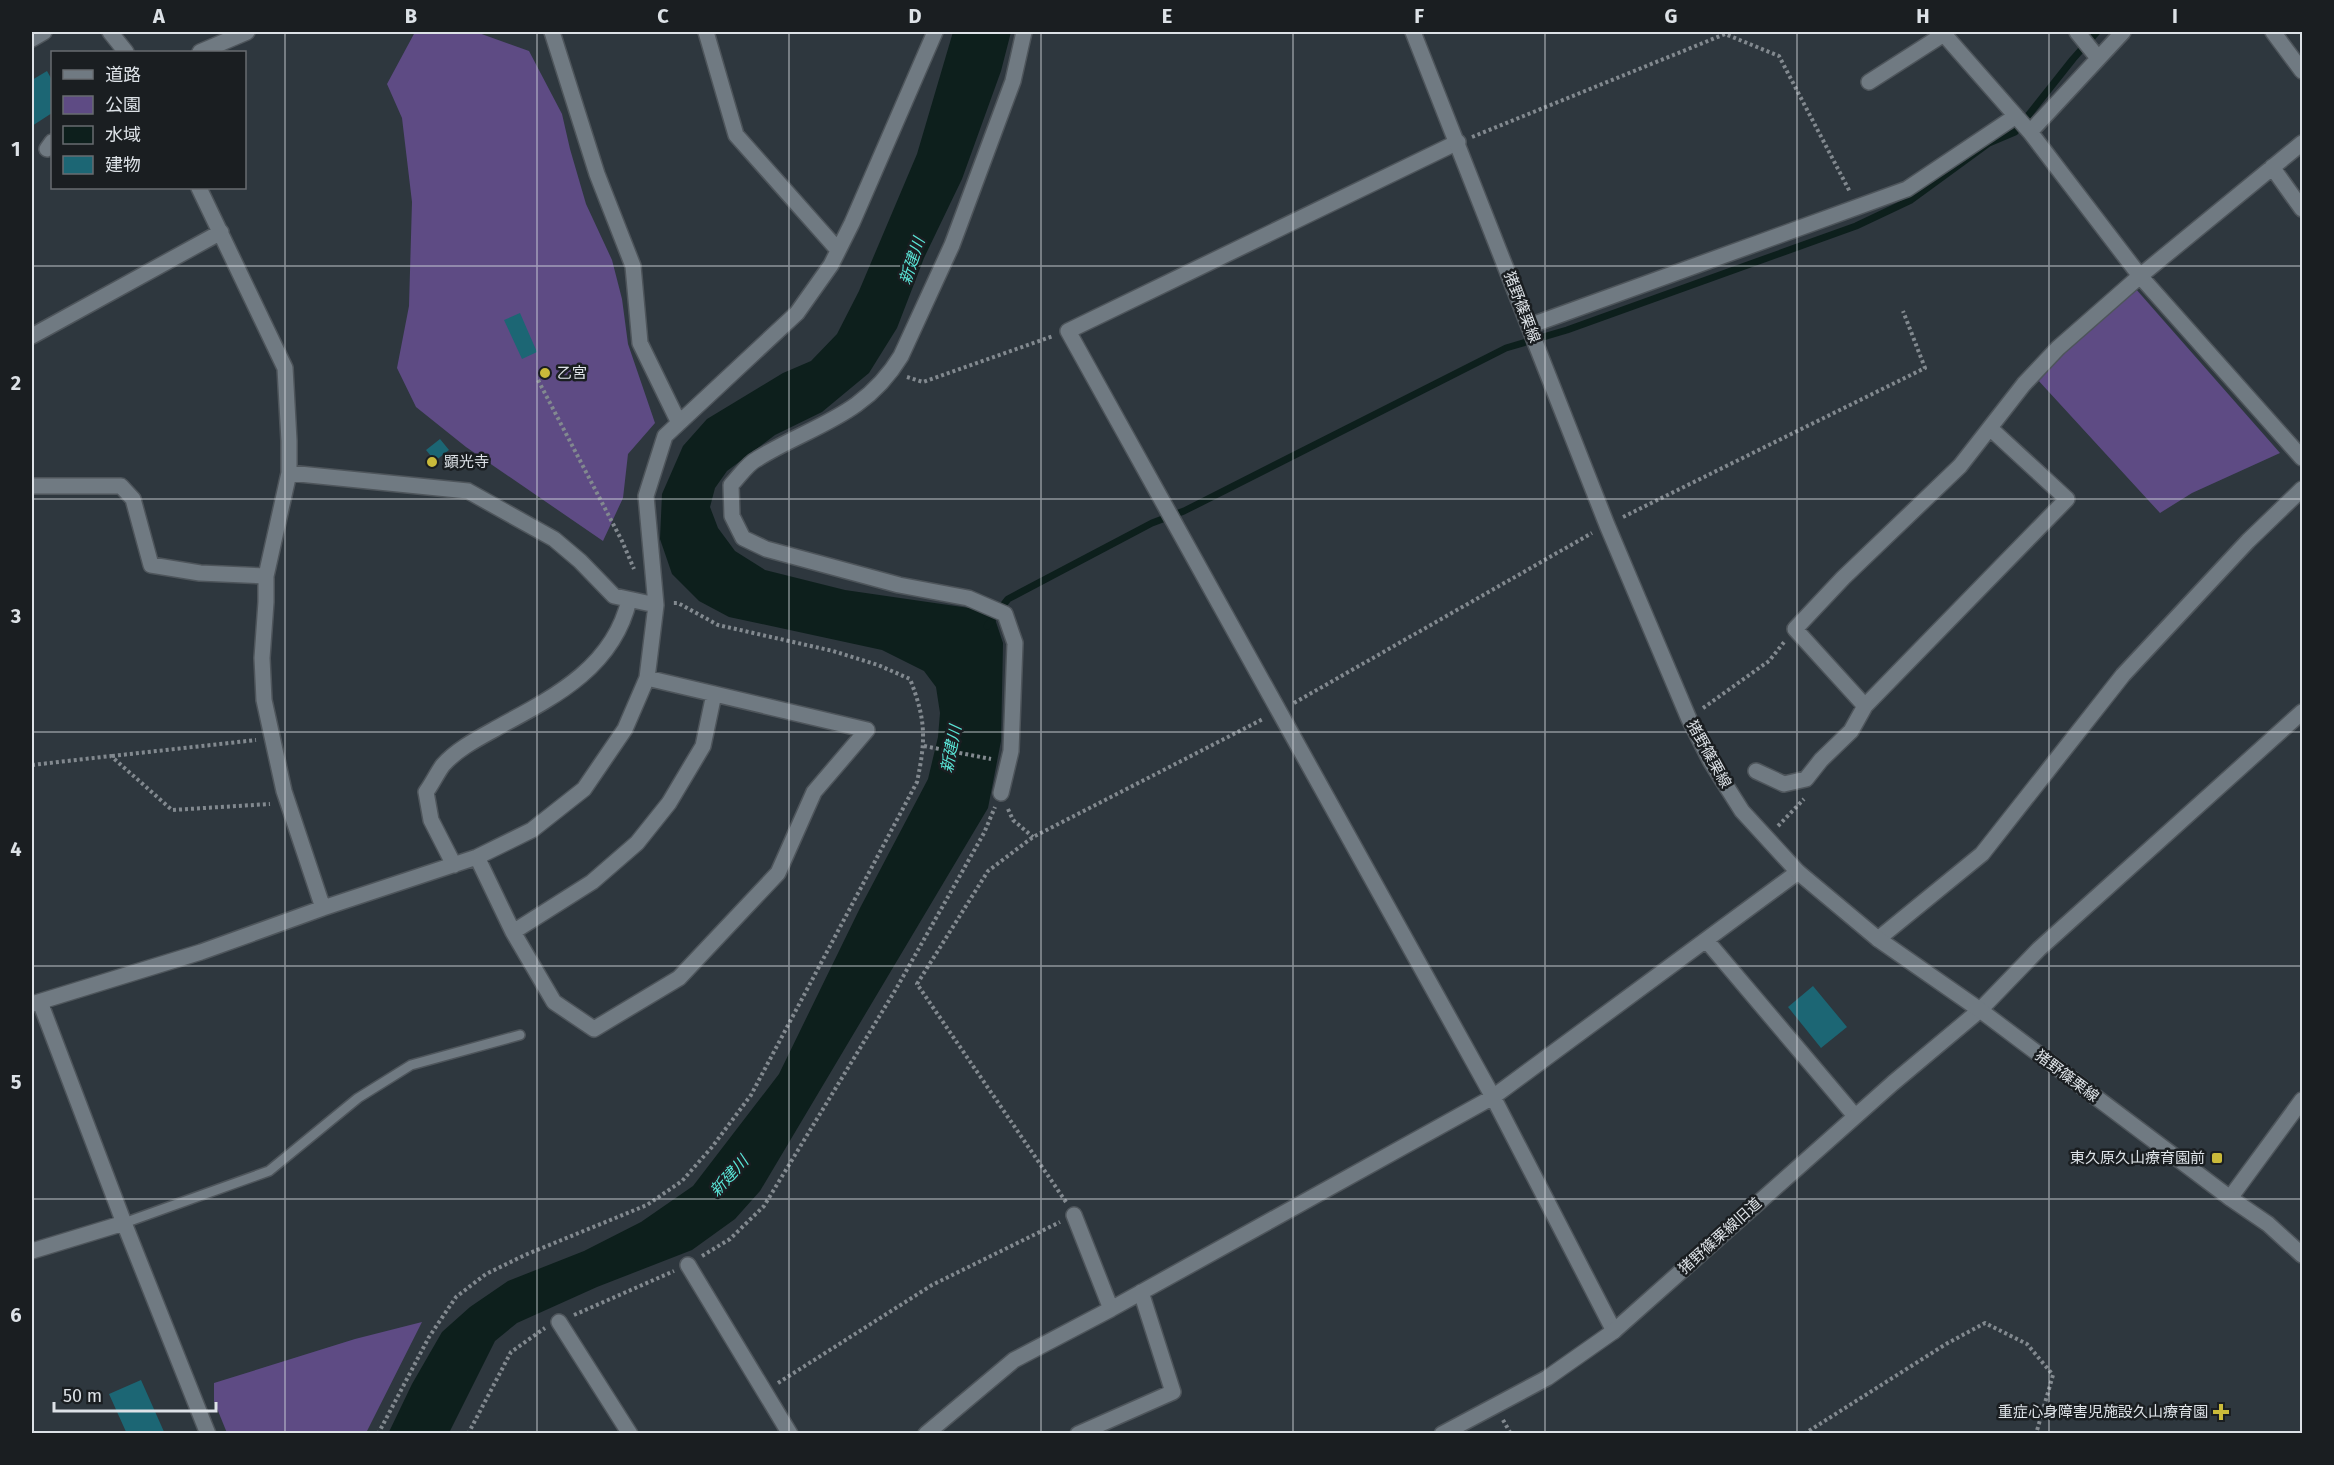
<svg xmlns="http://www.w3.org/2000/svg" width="2334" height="1465" font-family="'Fira Sans','Noto Sans JP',sans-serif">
  <rect width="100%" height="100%" fill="#2e373e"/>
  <path fill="#5e4b84" d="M415,32H476L529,51L562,114L570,149L586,204L612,260L622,299L628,344L655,423L628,454L623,498L603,541L466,447L416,407L397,368L409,306L412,202L402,118L387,84Z
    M2135,288L2280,453L2192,493L2160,513L2037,379Z
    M422,1322L366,1433H227L214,1401V1383L355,1339Z"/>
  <path fill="#0d1f1c" d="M953,32H1011L1001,71L962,179L924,258L897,328L869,373L822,412L775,435L727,471L715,488L710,507L718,528L735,551L765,570L845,590L976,609L995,619L1003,643L1001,741L988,808L760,1191L735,1219L692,1250L597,1287L517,1323L495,1341L449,1433L388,1434L412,1384L442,1332L470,1307L508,1281L584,1251L641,1222L693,1186L779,1074L860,908L928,779L938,737L940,713L936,687L924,671L882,650L729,617L699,601L672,574L660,539L662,494L683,446L707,419L783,373L811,361L837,334L859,291L917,154Z"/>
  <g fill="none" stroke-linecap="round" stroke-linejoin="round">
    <path stroke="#0d1f1c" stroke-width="7" d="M987,626L1008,599L1152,523L1184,511L1506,348L1567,330L1856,226L1911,200L1989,143L2015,132L2073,59L2097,32"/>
  </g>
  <path fill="#1c6674" d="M47,71L52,80V113L32,126V80Z
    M520,313L537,352L522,359L504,320Z
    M440,439L449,450L435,461L426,450Z
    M1813,986L1847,1027L1821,1048L1788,1007Z
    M141,1380L165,1434H127L109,1394Z"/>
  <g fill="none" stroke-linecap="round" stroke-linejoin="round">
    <defs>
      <path id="service" d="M124,1223L269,1171L358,1098L411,1065L520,1035"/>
      <path id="minor" d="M110,32L126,52
        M552,32L597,174L633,266L640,343L679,423
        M706,32L736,135L838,250
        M1942,32L2030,132L2140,276L2302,458
        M2077,32L2098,58
        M2273,32L2302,71
        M32,39L44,32
        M200,52L247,32
        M1869,82L1944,34
        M2030,132L2123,32
        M1458,142L1068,331L1493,1097L1614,1331
        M47,149L52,142
        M2272,167L2302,209
        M199,188L285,368L289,441V473L266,576V602L262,658L264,700L284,791L323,908
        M1529,326L1907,189L2016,116
        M32,336L221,232
        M289,473L468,491L554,539L580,561L614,596L656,605
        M32,486H121L133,499L151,565L200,573L266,576
        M1865,706L1795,629L1843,578L1960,466L2024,384L2058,348L2140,276L2302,143
        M1756,771L1784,784L1806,779L1821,760L1851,731L1865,706L2067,499L1991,429
        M1001,793L1011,751L1015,643L1005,614L968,598L899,585L766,549L743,538L732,516L731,485C739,477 747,464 757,459C812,425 864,417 901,356L952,245L1013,81L1024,32
        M477,857L513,932L554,1002L594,1029L679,978L778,873L814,792L867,730L647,678
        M454,865L431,820L426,792C432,784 437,773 443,765C459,747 483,736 504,724C558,695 614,665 629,600
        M513,932L592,882L637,843L669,803L703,746L714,694
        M1878,939L1982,854L2123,675L2248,541L2302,489
        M1706,940L1855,1116
        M40,1002L124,1223L208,1434
        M32,1004L201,952L323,908L477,857L532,830L584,789L625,729L647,678L656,605L646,496L665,436L797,313L831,265L852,223L935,32
        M1980,1010L2039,949L2302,712
        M2230,1198L2302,1100
        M1074,1215L1111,1309L1493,1097L1798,872
        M32,1251L124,1223
        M688,1265L790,1434
        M559,1322L630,1434
        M926,1434L1014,1360L1111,1309
        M1078,1434L1173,1392L1141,1292"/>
      <path id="tertiary" d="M1442,1434L1547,1378L1614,1331L1893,1083L1980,1010"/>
      <path id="secondary" d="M1413,32L1607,525L1689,719L1711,762L1742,811L1798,872L1878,939L1980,1010L2230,1198L2268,1224L2302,1255"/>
    </defs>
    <use href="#service" stroke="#4e555b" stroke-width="12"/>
    <use href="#minor" stroke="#4e555b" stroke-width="18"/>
    <use href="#tertiary" stroke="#4e555b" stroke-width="18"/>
    <use href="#secondary" stroke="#4e555b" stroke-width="18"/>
    <path stroke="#82898f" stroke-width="4" stroke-dasharray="3 3" stroke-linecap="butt" d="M1472,137L1725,34L1779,56L1850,192
      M907,377L923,382L1053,336
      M538,380L622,541L634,569
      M1623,517L1925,368L1903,311
      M1294,703L1592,533
      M1703,708L1769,661L1785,641
      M924,746L991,759
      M112,756L256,740
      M32,765L111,756L172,810L270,804
      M1008,809L1013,820L1033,837
      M1778,826L1804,799
      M1066,1202L917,984L988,871L1033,837L1263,719
      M702,1256L730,1239L764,1206L896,989L984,833L995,807
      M574,1315L674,1271
      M778,1383L932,1285L1060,1222
      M1503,1420L1511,1434
      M378,1434L429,1337L456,1297L486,1274L525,1255L647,1205L682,1181L712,1147L751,1095L917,782C926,739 926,720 910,679L878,665L833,651L718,625L678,603H672
      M468,1434L511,1352L545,1328
      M1804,1434L1946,1344L1985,1323L2027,1344L2053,1375L2036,1434"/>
    <use href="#service" stroke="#707a82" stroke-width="9"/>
    <use href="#minor" stroke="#707a82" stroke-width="15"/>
    <use href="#tertiary" stroke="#707a82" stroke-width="15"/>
    <use href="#secondary" stroke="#707a82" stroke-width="15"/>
  </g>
  <path fill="none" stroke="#dde2e7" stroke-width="1.5" stroke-opacity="0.55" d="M285,32V1434M537,32V1434M789,32V1434M1041,32V1434M1293,32V1434M1545,32V1434M1797,32V1434M2049,32V1434M32,266H2302M32,499H2302M32,732H2302M32,966H2302M32,1199H2302"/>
  <g fill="#caba3a" stroke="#1a1e21" stroke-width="2">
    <circle cx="545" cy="373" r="6"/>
    <circle cx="432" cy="462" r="6"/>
    <rect x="2211" y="1152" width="12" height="12" rx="3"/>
    <path d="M2218 1403h6v6h6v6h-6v6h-6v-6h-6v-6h6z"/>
  </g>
  <g text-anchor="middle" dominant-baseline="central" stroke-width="5" stroke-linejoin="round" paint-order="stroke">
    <g font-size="15" fill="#dde2e7" stroke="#1a1e21">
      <text transform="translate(1522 307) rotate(69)">猪野篠栗線</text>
      <text transform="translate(1709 754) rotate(61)">猪野篠栗線</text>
      <text transform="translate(2067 1076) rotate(37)">猪野篠栗線</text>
      <text transform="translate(1720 1236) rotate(-42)">猪野篠栗線旧道</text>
    </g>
    <g font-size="15" fill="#dde2e7" stroke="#1a1e21" text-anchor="start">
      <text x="557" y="373">乙宮</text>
      <text x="444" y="462">顕光寺</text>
      <text x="2205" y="1158" text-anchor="end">東久原久山療育園前</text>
      <text x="2208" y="1412" text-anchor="end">重症心身障害児施設久山療育園</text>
    </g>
    <g font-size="16" font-style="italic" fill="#59e4d6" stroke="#1a1e21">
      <text transform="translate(912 261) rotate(-72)">新建川</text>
      <text transform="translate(951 749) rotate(-79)">新建川</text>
      <text transform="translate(729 1176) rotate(-48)">新建川</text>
    </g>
  </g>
  <rect width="2334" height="1465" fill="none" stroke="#1a1e21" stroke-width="66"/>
  <rect x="51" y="51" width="195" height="138" fill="#1a1e21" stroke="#686c70" stroke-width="1.5"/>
  <rect x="63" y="70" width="30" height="9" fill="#707a82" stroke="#686c70" stroke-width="1.5"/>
  <text x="105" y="81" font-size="18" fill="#dde2e7">道路</text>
  <rect x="63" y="96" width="30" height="18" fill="#5e4b84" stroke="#686c70" stroke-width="1.5"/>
  <text x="105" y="111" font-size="18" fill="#dde2e7">公園</text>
  <rect x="63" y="126" width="30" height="18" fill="#0d1f1c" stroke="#686c70" stroke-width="1.5"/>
  <text x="105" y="141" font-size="18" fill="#dde2e7">水域</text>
  <rect x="63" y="156" width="30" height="18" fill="#1c6674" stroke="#686c70" stroke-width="1.5"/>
  <text x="105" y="171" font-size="18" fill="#dde2e7">建物</text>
  <path d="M54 1402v9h162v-9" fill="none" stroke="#dde2e7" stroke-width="3"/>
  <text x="63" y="1402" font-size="18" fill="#dde2e7" stroke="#1a1e21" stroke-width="4.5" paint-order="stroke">50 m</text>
  <rect x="33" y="33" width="2268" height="1399" fill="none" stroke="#dde2e7" stroke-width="2"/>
  <g font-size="20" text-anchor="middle" font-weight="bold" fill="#dde2e7">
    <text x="159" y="23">A</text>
    <text x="411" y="23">B</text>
    <text x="663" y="23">C</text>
    <text x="915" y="23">D</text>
    <text x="1167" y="23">E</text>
    <text x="1419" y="23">F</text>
    <text x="1671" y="23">G</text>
    <text x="1923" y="23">H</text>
    <text x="2175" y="23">I</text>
    <text x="16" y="156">1</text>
    <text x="16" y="390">2</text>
    <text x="16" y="623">3</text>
    <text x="16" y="856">4</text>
    <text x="16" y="1089">5</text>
    <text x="16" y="1322">6</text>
  </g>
</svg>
